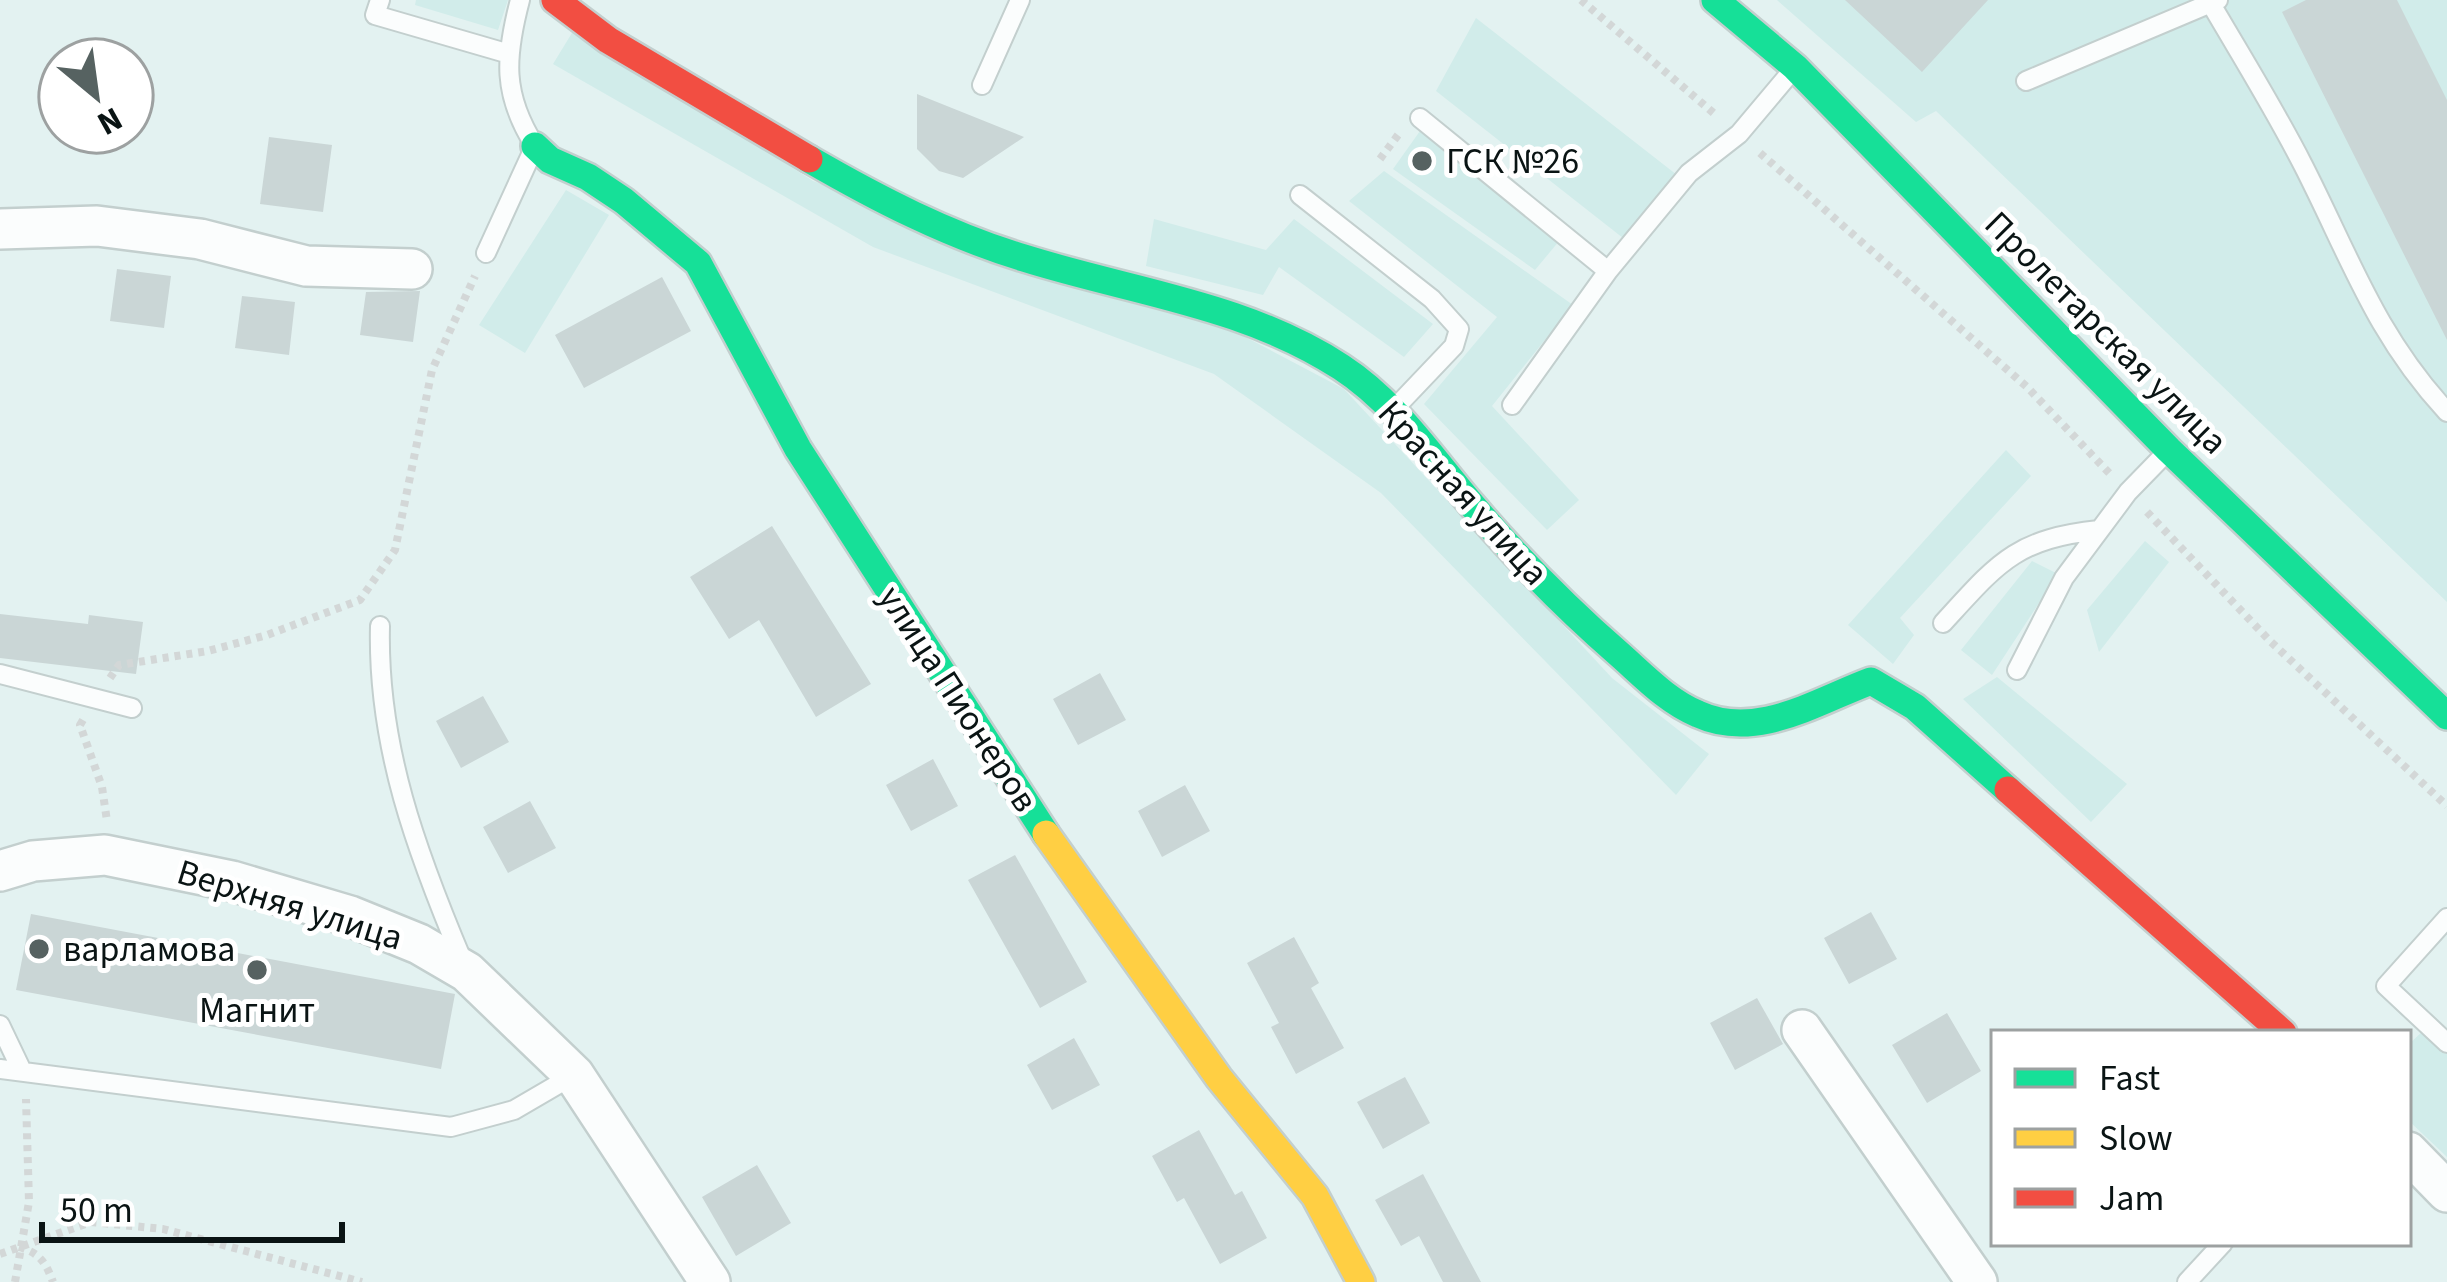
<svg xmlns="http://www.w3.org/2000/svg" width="2447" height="1282" font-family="'Source Sans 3',sans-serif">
  <rect width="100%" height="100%" fill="#e3f2f1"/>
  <path fill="#d1ecea" d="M416,0H508L498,30L415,5Z
    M1777,0H2447V602L1936,111L1916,122Z
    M1476,18L1677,175L1623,238L1436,91Z
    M575,28L813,181L1232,330L1344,389L1612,678L1709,754L1676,795L1381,493L1214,374L873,247L553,64Z
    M1420,131L1560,240L1535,270L1393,169Z
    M1384,171L1573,305L1492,406L1579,500L1547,530L1424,404L1497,317L1349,201Z
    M566,190L609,215L525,353L479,325Z
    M1154,219L1266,250L1294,219L1433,324L1404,357L1279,267L1263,295L1146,266Z
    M2006,450L2031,476L1900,618L1914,635L1893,664L1848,625Z
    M2145,541L2169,562L2099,652L2087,610Z
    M2032,561L2058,574L1992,675L1961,650Z
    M1997,677L2127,784L2091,822L1963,699Z
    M2423,1031L2447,1054V1157L2408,1120V1045Z"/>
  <path fill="#cad6d6" d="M1845,0H1988L1922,72Z
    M2306,0H2397L2447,100V340L2282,12Z
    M917,94L1024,137L963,178L939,171L917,149Z
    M269,137L332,145L323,212L260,204Z
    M117,269L171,276L164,328L110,321Z
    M662,277L691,331L584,388L555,335Z
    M420,291L413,342L360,335L366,292Z
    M242,296L295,302L289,355L235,348Z
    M772,526L871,684L816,717L759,620L729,639L690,577Z
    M0,614L88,624L89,615L143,622L136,674L0,658Z
    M1100,673L1126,720L1078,745L1053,699Z
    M483,696L509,742L461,768L436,721Z
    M933,759L958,806L911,831L886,785Z
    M1185,785L1210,831L1162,857L1138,811Z
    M530,801L556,848L508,873L483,827Z
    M1015,855L1087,982L1040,1008L968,880Z
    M1871,912L1897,959L1849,984L1824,938Z
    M31,914L455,994L441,1069L16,990Z
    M1294,937L1319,983L1311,988L1344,1048L1296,1074L1271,1027L1279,1023L1247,963Z
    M1757,998L1783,1044L1735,1070L1710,1023Z
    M1947,1013L1981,1071L1927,1103L1892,1045Z
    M1074,1038L1100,1085L1052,1110L1027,1065Z
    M1405,1077L1430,1123L1383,1149L1357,1102Z
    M1199,1130L1235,1195L1242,1191L1267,1238L1220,1264L1184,1198L1177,1202L1152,1156Z
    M757,1165L791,1223L736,1256L702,1197Z
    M1423,1174L1481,1282H1443L1419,1236L1401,1246L1375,1200Z"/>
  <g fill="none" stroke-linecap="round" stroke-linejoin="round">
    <defs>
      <path id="lane" d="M380,0L375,15L506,53
        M2211,4C2242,57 2275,110 2303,165C2350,257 2375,334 2447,412
        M2026,81L2218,0
        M982,85L1020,0
        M1420,118L1608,271
        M1300,195L1432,299L1459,329L1454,346L1395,408
        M486,253L535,146C502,94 505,57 520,0
        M1512,405L1608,271L1689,173L1739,134L1792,71
        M1943,623C1998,563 2015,539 2099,530
        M380,626C377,746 417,853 463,962
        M2017,670L2064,578L2128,492L2165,454
        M0,674L132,708
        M2447,918L2386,986L2447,1043
        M0,1025L22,1071
        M0,1069L451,1127L514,1110L574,1075
        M2187,1282L2223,1243"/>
      <path id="street" d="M0,229L97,226L200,239L306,266L412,269
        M0,871L33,861L105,855L232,881L350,916L419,944L467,972L574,1075L710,1282
        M1802,1030L1977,1282
        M2408,1152L2447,1192"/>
      <path id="fast" d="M1715,0L1795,67L2169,450L2447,716
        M535,146L550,160L588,177L624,201L698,263L798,449L1046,834
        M809,159C878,199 948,235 1024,258C1132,292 1244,304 1341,367C1395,402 1431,457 1472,505C1517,558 1566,608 1619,654C1644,676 1667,701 1698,714C1757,741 1817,701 1871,681L1915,707L2008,790"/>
      <path id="slow" d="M1046,834L1219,1078L1315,1196L1361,1282"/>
      <path id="jam" d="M555,0L608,40L809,159
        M2008,790L2283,1033"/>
    </defs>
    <use href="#lane" stroke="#c3cfce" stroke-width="22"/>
    <use href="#street" stroke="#c3cfce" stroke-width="44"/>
    <use href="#fast" stroke="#c3cfce" stroke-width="32"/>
    <use href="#slow" stroke="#c3cfce" stroke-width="32"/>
    <use href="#jam" stroke="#c3cfce" stroke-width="32"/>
    <path stroke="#d3d7d7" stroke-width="8" stroke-dasharray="6 6" stroke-linecap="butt" d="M1581,0L1717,116
      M1760,153L2027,387L2111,475
      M1380,159L1401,131
      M2147,512L2270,641L2447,806
      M110,678L119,665L208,651L267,635L360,600L395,550L432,370L475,276
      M83,720L80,725L102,787L107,821
      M19,1247C40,1253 46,1263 53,1282
      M0,1254L91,1222L163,1229L362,1282
      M15,1282L29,1202L26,1099"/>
    <use href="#lane" stroke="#fbfdfd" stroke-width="18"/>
    <use href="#street" stroke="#fbfdfd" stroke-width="39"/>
    <use href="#fast" stroke="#16e098" stroke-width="27"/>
    <use href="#slow" stroke="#ffcf43" stroke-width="27"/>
    <use href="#jam" stroke="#f24e42" stroke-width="27"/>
  </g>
  <g fill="#566261" stroke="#fff" stroke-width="4.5">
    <circle cx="1422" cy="161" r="12"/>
    <circle cx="39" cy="949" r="12"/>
    <circle cx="257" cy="970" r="12"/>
  </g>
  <g text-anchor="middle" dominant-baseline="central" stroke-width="10" stroke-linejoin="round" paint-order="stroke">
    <g font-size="36" fill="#0a1414" stroke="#fff" text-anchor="start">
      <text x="1446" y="161">ГСК №26</text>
      <text x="63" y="949">варламова</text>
      <text x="257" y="1010" text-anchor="middle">Магнит</text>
    </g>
    <g font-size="36" fill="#0a1414" stroke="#fff">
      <text transform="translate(2106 333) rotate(45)">Пролетарская улица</text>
      <text transform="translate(1463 493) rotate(48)">Красная улица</text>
      <text transform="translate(958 699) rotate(57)">улица Пионеров</text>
      <text transform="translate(290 905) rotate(17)">Верхняя улица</text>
    </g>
  </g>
  <rect x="1991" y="1030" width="420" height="216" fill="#ffffff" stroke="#9da1a1" stroke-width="3"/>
  <rect x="2015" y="1069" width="60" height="18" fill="#16e098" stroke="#9da1a1" stroke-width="3"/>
  <text x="2099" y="1090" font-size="36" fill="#0a1414">Fast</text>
  <rect x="2015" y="1129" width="60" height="18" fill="#ffcf43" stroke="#9da1a1" stroke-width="3"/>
  <text x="2099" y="1150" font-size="36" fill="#0a1414">Slow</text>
  <rect x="2015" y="1189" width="60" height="18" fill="#f24e42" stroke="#9da1a1" stroke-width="3"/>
  <text x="2099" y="1210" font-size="36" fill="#0a1414">Jam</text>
  <g transform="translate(96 96) rotate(151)"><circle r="57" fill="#ffffff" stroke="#9da1a1" stroke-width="3"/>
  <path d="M0-9L21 45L0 30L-21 45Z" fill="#566261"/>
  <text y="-18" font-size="33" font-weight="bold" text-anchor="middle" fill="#0a1414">N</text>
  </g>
  <path d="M42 1222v18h300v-18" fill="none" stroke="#0a1414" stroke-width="6"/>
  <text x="60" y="1222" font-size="36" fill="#0a1414" stroke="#ffffff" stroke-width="9" paint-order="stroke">50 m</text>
</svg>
